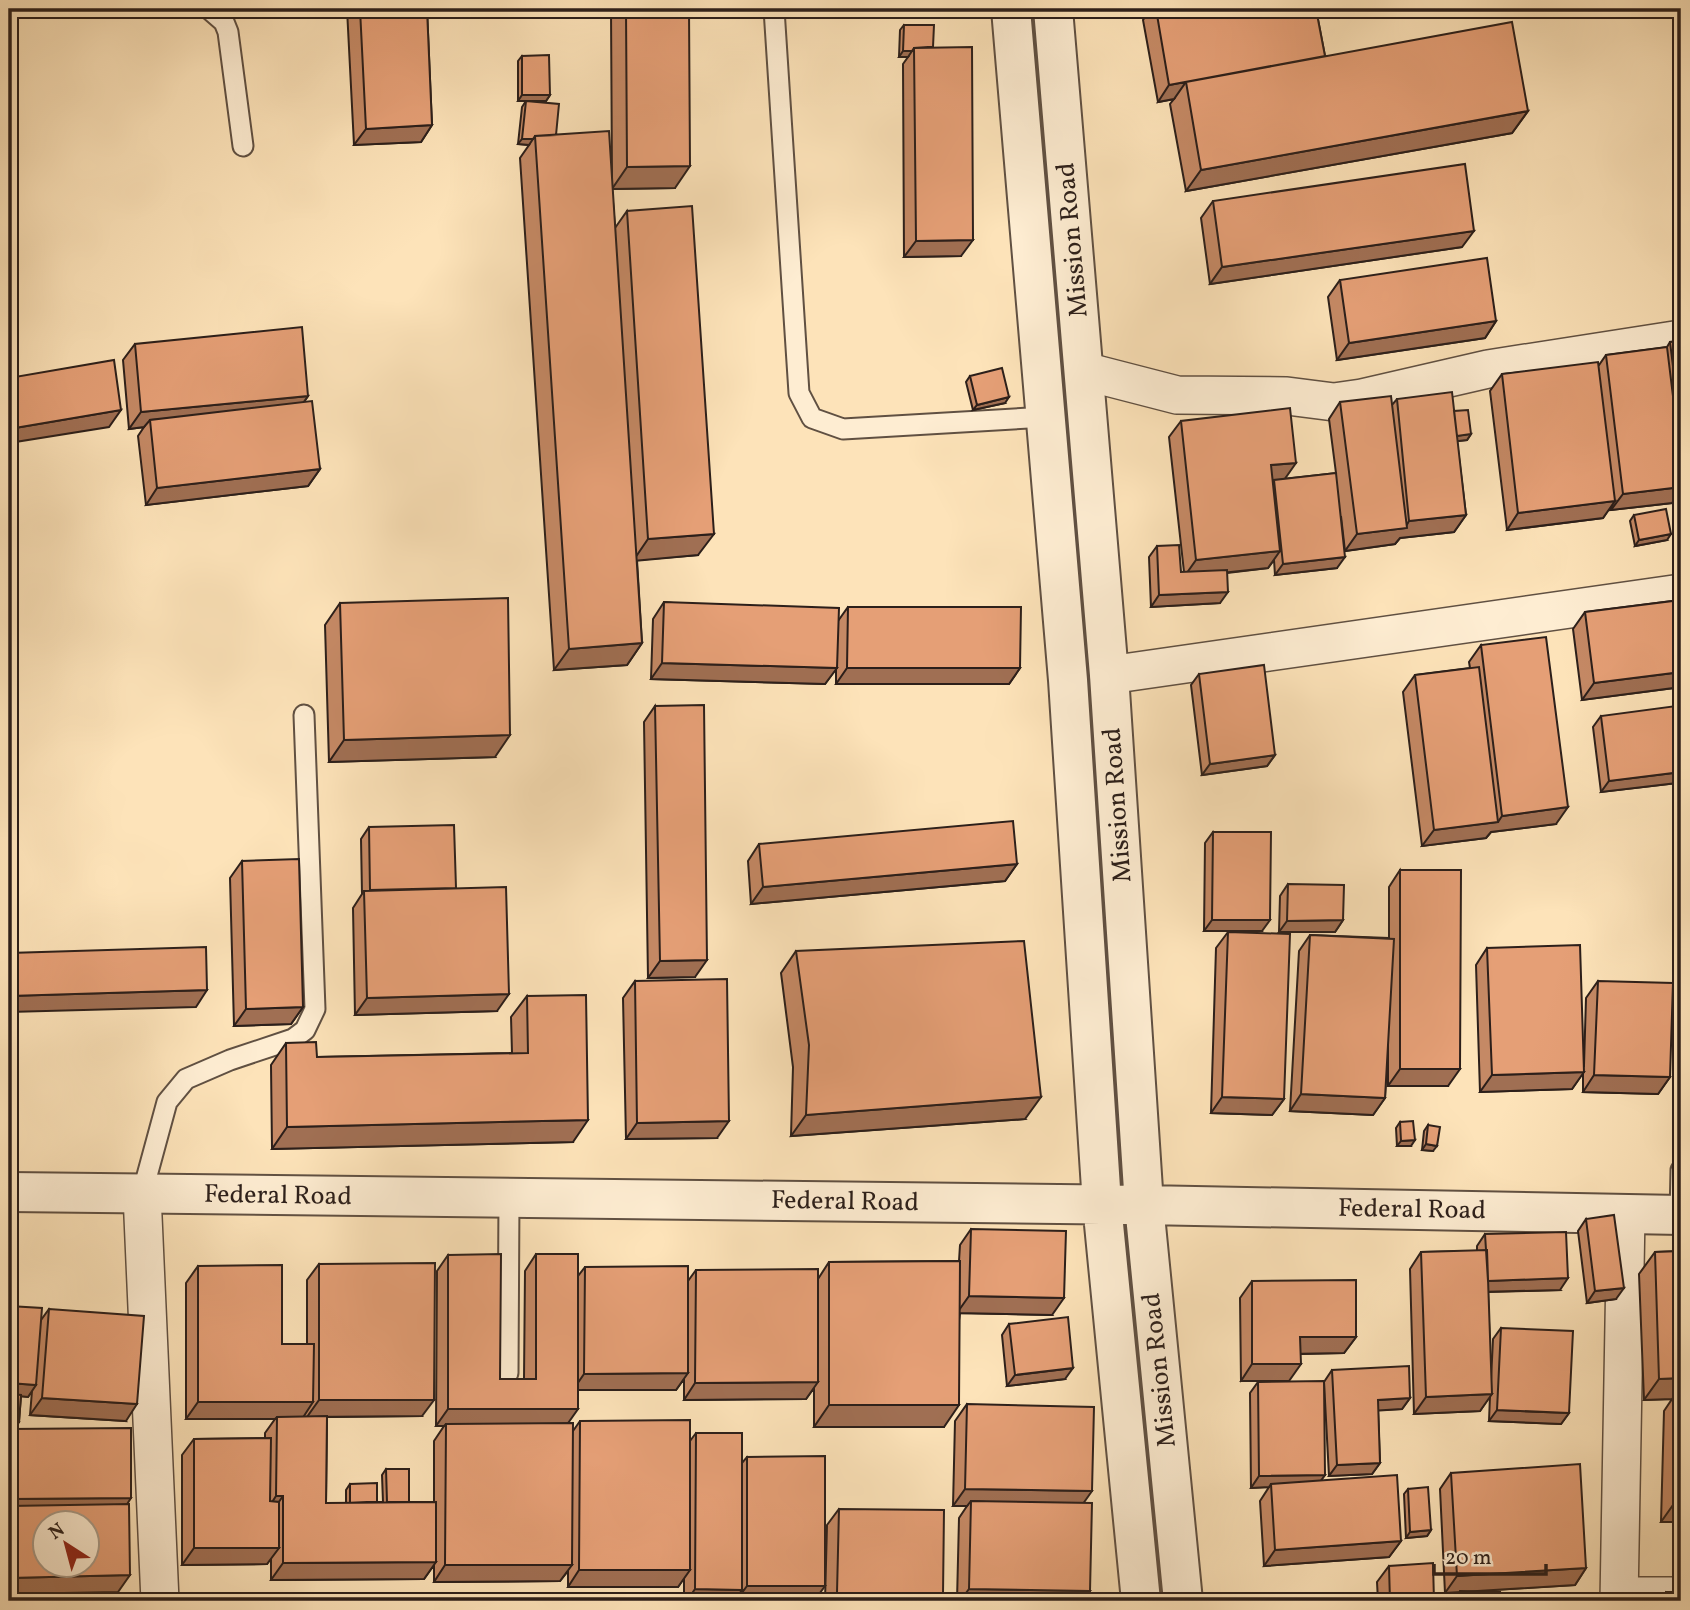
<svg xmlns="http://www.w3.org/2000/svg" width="1690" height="1610" font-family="Vollkorn,serif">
  <rect width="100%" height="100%" fill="#fde3b9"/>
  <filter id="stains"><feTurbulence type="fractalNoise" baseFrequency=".00286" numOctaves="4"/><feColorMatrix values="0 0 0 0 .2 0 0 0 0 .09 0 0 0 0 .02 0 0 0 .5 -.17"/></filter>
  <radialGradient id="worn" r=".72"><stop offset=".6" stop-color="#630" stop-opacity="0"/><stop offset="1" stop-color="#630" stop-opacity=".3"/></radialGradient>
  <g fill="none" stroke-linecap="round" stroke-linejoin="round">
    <defs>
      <path id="service" d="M209,9L224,22L228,32L243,146
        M774,9L799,393L812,418L843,429L1046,417
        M142,1194L167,1102L186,1079L230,1060L293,1039L305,1030L315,1009L304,715
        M1680,1215L1681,1170
        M508,1373L509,1198"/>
      <path id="minor" d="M1084,371L1177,395L1287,396L1334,402L1362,398L1488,369L1681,339
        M1109,675L1681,593
        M142,1194L160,1601
        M1619,1596H1681
        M1619,1601L1626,1214"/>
      <path id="tertiary" d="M1011,9L1068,680L1102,1204L1141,1601
        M1053,9L1109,675L1144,1205L1183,1601
        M9,1192L1144,1205L1681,1215"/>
    </defs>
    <use href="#service" stroke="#605042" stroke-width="23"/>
    <use href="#minor" stroke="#605042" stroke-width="40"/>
    <use href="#tertiary" stroke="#605042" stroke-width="42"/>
    <use href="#service" stroke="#feedd2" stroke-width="19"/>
    <use href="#minor" stroke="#feedd2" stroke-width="37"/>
    <use href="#tertiary" stroke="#feedd2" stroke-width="38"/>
  </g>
  <path fill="#c58965" stroke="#2c1f1a" stroke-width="2" d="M347,9H427L432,125L421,142L354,145Z
    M611,9H689L675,188L612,189L615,228L627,211L698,555L637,560L642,643L627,665L554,670L520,158L529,145L518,144L522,107L526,101L556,135L612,180Z
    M1151,9H1316L1325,56L1528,111L1512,133L1186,191L1170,104L1174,99L1158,102L1143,20Z
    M904,25L933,47L961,256L904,257L903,64L908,57H899L900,30Z
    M522,56L550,95L546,101H518V61Z
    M1213,201L1462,247L1210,284L1201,218Z
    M1340,280L1496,321L1485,338L1337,360L1328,297Z
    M1681,341V514H1678L1676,498L1672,503L1611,510L1610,507L1603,518L1507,530L1490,391L1502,374L1599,365L1606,355L1667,347L1670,342Z
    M135,344L308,396L304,402L320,469L308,486L146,505L138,436L144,427L129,429L123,360Z
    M970,376L1005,403L973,410L966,382Z
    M1397,399L1454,411L1471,434L1467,440L1457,441L1466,515L1454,532L1400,538L1395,544L1345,551L1341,516L1337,568L1275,575L1274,560L1268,568L1227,573L1220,603L1151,607L1149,557L1157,546L1181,572H1184L1169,437L1181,421L1284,479L1336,473L1329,419L1340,402L1392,405Z
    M1634,515L1667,540L1635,546L1630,521Z
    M1681,600V687L1582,700L1573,629L1585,612Z
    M664,602L838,621L848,607L1020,668L1009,684H836V669L825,684L651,679L653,619Z
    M340,603L495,757L329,762L325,625Z
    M1481,645L1556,824L1491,832L1486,838L1422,846L1403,692L1415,675L1470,668L1469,662Z
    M1199,674L1275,755L1267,766L1202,775L1191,685Z
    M655,706L695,977L648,978L644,722Z
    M1601,716L1677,783L1601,792L1593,727Z
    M369,827L456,888L497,1011L355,1015L353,908L362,894L361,839Z
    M1213,832L1262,931H1204L1205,843Z
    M759,844L1017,864L1005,881L751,904L748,861Z
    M242,861L303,1007L291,1024L234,1026L230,878Z
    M1400,870L1448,1086H1388V1042L1385,1098L1373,1115L1290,1111L1299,951L1310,935L1389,938V887Z
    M1288,884L1343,920L1335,932H1279L1280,896Z
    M1228,932L1284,1099L1272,1115L1211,1113L1216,948Z
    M1487,948L1584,1065L1586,998L1598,981L1670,1077L1658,1094L1583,1092V1073L1572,1089L1480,1092L1476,965Z
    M796,951L1025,1119L791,1136L793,1067L781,973Z
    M635,981L717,1138L626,1139L623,998Z
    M527,996L573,1142L272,1149L271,1065L286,1043L317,1057L512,1053L511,1017Z
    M1400,1122L1411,1146H1397L1396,1128Z
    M1428,1125L1433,1151L1422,1150L1424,1131Z
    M1586,1219L1616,1299L1587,1303L1578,1231Z
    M971,1229L1052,1315L960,1313L944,1427H814V1388L806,1399L684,1400V1379L676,1390H578L568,1423L573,1431L580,1421L690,1441L696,1433L742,1463L747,1457L814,1601H735V1599L734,1601H684V1578L678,1587H568V1571L560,1581L434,1582V1565L424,1579L271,1580V1558L267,1564L182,1565V1455L194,1439L265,1438V1433L275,1419H186V1283L198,1266L282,1344H307V1280L319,1264L422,1416L327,1417L326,1503H346V1490L350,1484L377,1502H383L382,1475L386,1469L409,1502H434V1441L444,1426H436L437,1271L448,1255L500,1379H524L525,1271L536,1254L578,1276L585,1267L688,1281L696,1270L818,1279L829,1262L959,1261L960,1245Z
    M1485,1234L1560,1290L1488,1292L1491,1380L1493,1339L1501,1328L1569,1413L1561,1424L1489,1421L1490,1396L1480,1411L1414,1414L1410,1269L1421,1252L1477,1251V1246Z
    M1681,1251V1522H1661L1664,1411L1672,1399L1644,1400L1639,1274L1655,1252Z
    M1252,1281L1356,1337L1344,1353L1301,1354L1241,1381L1240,1298Z
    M9,1306L41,1320L49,1309L126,1421L30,1415L32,1391L28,1397L21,1396L19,1422L15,1428L9,1427Z
    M1009,1324L1065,1379L1007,1386L1002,1335Z
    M1332,1370L1410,1398L1402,1409L1378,1410L1380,1463L1372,1474L1329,1476L1324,1382Z
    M1258,1382L1325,1475L1321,1480L1401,1541L1389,1557L1264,1566L1260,1501L1269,1487L1251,1488L1250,1393Z
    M967,1404L1084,1503L1082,1601H957L959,1518L967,1506H953L955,1421Z
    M1451,1473L1586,1568L1575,1585L1475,1591L1499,1601H1453L1459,1592L1445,1593L1440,1489Z
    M1408,1489L1431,1530L1427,1536L1406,1538L1404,1494Z
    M839,1509L943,1595L938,1601H825L827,1525Z
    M1389,1566L1434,1601H1378L1377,1582Z
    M1666,1592L1681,1601H1659Z"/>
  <path fill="#a06f53" stroke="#2c1f1a" stroke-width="2" d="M903,51H912L908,57H899Z
    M1325,56L1186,82L1174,99L1158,102L1169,85Z
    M522,95H550L546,101H518Z
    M1528,111L1512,133L1186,191L1201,170Z
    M432,125L421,142L354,145L366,129Z
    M522,139H533L529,145L518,144Z
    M690,166L675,188L612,189L627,167Z
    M1474,231L1462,247L1210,284L1222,267Z
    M973,240L961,256L904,257L916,241Z
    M1496,321L1485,338L1337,360L1349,343Z
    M308,396L296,413L150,420L144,427L129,429L141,412Z
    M1009,397L1005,403L973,410L977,405Z
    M121,410L109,427L9,443V429Z
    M1471,434L1467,440L1450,442L1454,436Z
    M1296,463L1284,480L1260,482L1271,465Z
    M320,469L308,486L146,505L157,488Z
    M1681,487V490L1672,503L1611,510L1623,494Z
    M1615,501L1603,518L1507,530L1518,513Z
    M1466,515L1454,532L1400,538L1395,544L1345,551L1357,534L1405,528L1409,521Z
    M714,534L698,555L633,561L648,539Z
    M1671,534L1667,540L1635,546L1639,540Z
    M1280,551L1268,568L1184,577L1196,560Z
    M1345,557L1337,568L1275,575L1283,564Z
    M1228,592L1220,603L1151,607L1159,595Z
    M642,643L627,665L554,670L569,649Z
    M662,663L837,668L825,684L651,679Z
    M847,668H1020L1009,684H836Z
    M1681,672V687L1582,700L1594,683Z
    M510,735L495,757L329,762L344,740Z
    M1275,755L1267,766L1202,775L1210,764Z
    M1681,772V776L1677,783L1601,792L1609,781Z
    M1568,807L1556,824L1491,832L1486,838L1422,846L1434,830L1498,822L1502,816Z
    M1017,864L1005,881L751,904L763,887Z
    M1212,920H1270L1262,931H1204Z
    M1343,920L1335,932H1279L1287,921Z
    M707,960L695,977L648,978L660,961Z
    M207,990L196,1007L9,1012V996Z
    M509,994L497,1011L355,1015L367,998Z
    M303,1007L291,1024L234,1026L246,1009Z
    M1400,1069H1460L1448,1086H1388Z
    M1584,1072L1572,1089L1480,1092L1492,1075Z
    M1594,1075L1670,1077L1658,1094L1583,1092Z
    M1301,1094L1385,1098L1373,1115L1290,1111Z
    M1041,1097L1025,1119L791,1136L806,1115Z
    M1222,1097L1284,1099L1272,1115L1211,1113Z
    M588,1120L573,1142L272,1149L287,1127Z
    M729,1121L717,1138L626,1139L637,1123Z
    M1415,1140L1411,1146H1397L1401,1141Z
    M1426,1144L1437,1146L1433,1151L1422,1150Z
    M1568,1278L1560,1290L1478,1292L1486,1281Z
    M1624,1288L1616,1299L1587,1303L1595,1291Z
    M969,1296L1064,1298L1052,1315L957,1313Z
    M1300,1337H1356L1344,1353L1289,1354Z
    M1252,1364H1301L1289,1381H1241Z
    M1073,1368L1065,1379L1007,1386L1015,1375Z
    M688,1373L676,1390H573L584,1374Z
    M1681,1378V1399L1676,1394L1672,1399L1644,1400L1659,1379Z
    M818,1382L806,1399L684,1400L695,1383Z
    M9,1383L36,1385L28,1397L9,1395Z
    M1492,1394L1480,1411L1414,1414L1426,1397Z
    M42,1398L137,1404L126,1421L30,1415Z
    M1410,1398L1402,1409L1370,1411L1378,1400Z
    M319,1400H434L422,1416L307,1417Z
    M198,1402H313L302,1419L277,1417L275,1419H186Z
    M829,1405H959L944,1427H814Z
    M448,1409H578L566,1426L446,1424L444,1426H436Z
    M1497,1410L1569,1413L1561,1424L1489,1421Z
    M9,1421L19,1422L15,1428L9,1427Z
    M1380,1463L1372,1474L1329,1476L1337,1465Z
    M1325,1475L1317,1486L1271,1484L1269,1487L1251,1488L1259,1476Z
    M965,1489L1092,1491L1080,1508L971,1501L967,1506H953Z
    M276,1496H283L271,1513H265Z
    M131,1498L120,1515H9V1499Z
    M1673,1505H1681V1522H1661Z
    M1431,1530L1427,1536L1406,1538L1410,1532Z
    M1401,1541L1389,1557L1264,1566L1275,1550Z
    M194,1548H279L267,1564L182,1565Z
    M436,1562L424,1579L271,1580L283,1563Z
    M445,1565H572L560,1581L434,1582Z
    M1586,1568L1575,1585L1445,1593L1457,1576Z
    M579,1570H690L678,1587H568Z
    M130,1575L118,1592L9,1594V1578Z
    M747,1586H825L814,1601H736Z
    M695,1589L742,1590L734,1601H687Z
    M969,1589L1090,1591L1082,1601H960Z
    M837,1593L943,1595L938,1601H831Z"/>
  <path fill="#e59f76" stroke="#2c1f1a" stroke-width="2" fill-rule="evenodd" d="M360,9H427L432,125L366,129Z
    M626,9H689L690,166L627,167Z
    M1156,9H1316L1325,56L1169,85Z
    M1512,22L1528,111L1201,170L1186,82Z
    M904,25H934L933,47L914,48L912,51H903Z
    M972,47L973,240L916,241L914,48Z
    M549,55L550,95H522V56Z
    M526,101L559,104L556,135L535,136L533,139H522Z
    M609,131L642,643L569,649L535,136Z
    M1465,164L1474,231L1222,267L1213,201Z
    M692,206L714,534L648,539L627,211Z
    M1487,258L1496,321L1349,343L1340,280Z
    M302,327L308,396L141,412L135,344Z
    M1681,341V431L1670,342Z
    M1667,347L1681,462V487L1623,494L1606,355Z
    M114,360L121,410L9,429V378Z
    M1598,362L1615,501L1518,513L1502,374Z
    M1002,368L1009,397L977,405L970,376Z
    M1452,392L1466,515L1409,521L1397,399Z
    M1391,396L1407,528L1357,534L1340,402Z
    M312,401L320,469L157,488L150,420Z
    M1290,408L1296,463L1271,465L1280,551L1196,560L1181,421Z
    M1468,410L1471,434L1457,436L1454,411Z
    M1336,473L1345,557L1283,564L1274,480Z
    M1666,509L1671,534L1639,540L1634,515Z
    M1179,545L1181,572L1227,570L1228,592L1159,595L1157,546Z
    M508,598L510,735L344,740L340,603Z
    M1681,600V672L1594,683L1585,612Z
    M664,602L839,608L837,668L662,663Z
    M848,607H1021L1020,668H847Z
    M1546,637L1568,807L1502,816L1481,645Z
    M1264,665L1275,755L1210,764L1199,674Z
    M1479,667L1498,822L1434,830L1415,675Z
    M704,705L707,960L660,961L655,706Z
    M1676,706L1681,746V772L1609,781L1601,716Z
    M1013,821L1017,864L763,887L759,844Z
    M454,825L456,888L370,890L369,827Z
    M1213,832H1271L1270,920H1212Z
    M299,859L303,1007L246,1009L242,861Z
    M1400,870H1461L1460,1069H1400Z
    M1288,884L1344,885L1343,920L1287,921Z
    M506,887L509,994L367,998L364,891Z
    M1228,932L1290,934L1284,1099L1222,1097Z
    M1310,935L1394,939L1385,1098L1301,1094Z
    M1024,941L1041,1097L806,1115L809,1045L796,951Z
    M1580,945L1584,1072L1492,1075L1487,948Z
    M206,947L207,990L9,996V953Z
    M727,979L729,1121L637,1123L635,981Z
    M1598,981L1673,983L1670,1077L1594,1075Z
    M586,995L588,1120L287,1127L286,1043L316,1042L317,1057L528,1053L527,996Z
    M1413,1121L1415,1140L1401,1141L1400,1122Z
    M1428,1125L1440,1127L1437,1146L1426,1144Z
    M1614,1215L1624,1288L1595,1291L1586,1219Z
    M971,1229L1066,1231L1064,1298L969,1296Z
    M1566,1232L1568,1278L1488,1281L1485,1234Z
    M1487,1250L1492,1394L1426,1397L1421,1252Z
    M1681,1251V1378L1659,1379L1655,1252Z
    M501,1254L500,1379H536V1254H578V1409H448V1255Z
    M960,1261L959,1405H829V1262Z
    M435,1263L434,1400H319V1264Z
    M282,1265V1344H314L313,1402H198V1266Z
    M688,1266V1373L584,1374L585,1267Z
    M818,1269V1382L695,1383L696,1270Z
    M1356,1280V1337H1300L1301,1364H1252V1281Z
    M9,1306L42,1308L36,1385L9,1383Z
    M49,1309L144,1316L137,1404L42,1398Z
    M1068,1317L1073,1368L1015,1375L1009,1324Z
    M1501,1328L1573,1331L1569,1413L1497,1410Z
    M1409,1366L1410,1398L1378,1400L1380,1463L1337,1465L1332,1370Z
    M1324,1381L1325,1475L1259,1476L1258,1382Z
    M9,1394L21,1395L19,1422L9,1421Z
    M1676,1394H1681V1505H1673Z
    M967,1404L1094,1407L1092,1491L965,1489Z
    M327,1416L326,1503L436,1502V1562L283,1563V1496H276L277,1417Z
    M690,1420V1570H579L580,1421Z
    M573,1423L572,1565H445L446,1424Z
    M131,1428V1498L9,1499V1429Z
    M696,1433H742V1590L695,1589Z
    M271,1438L270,1501L279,1502V1548H194V1439Z
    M825,1456V1586H747V1457Z
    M1580,1464L1586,1568L1457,1576L1451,1473Z
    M386,1469H409V1502H387Z
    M1397,1475L1401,1541L1275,1550L1271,1484Z
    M377,1483V1502L350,1503V1484Z
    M1428,1487L1431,1530L1410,1532L1408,1489Z
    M971,1501L1092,1503L1090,1591L969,1589Z
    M129,1504L130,1575L9,1578V1506ZM46,1522H88V1564H46Z
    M839,1509L944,1510L943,1595L837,1593Z
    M1433,1563L1434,1601H1390L1389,1566Z
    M1460,1591L1500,1592L1499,1601H1460Z
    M1666,1592H1681V1601H1666Z
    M1376,1595V1601H1288V1600Z
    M1581,1599V1601H1529Z"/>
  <g text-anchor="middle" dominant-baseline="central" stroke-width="5" stroke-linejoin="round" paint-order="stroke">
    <g font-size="26" fill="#2c1f1a" stroke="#feedd2">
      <text transform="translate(1073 240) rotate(-95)">Mission Road</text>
      <text transform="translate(1118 805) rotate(-94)">Mission Road</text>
      <text transform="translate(278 1196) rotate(1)">Federal Road</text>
      <text transform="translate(845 1202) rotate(1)">Federal Road</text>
      <text transform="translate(1412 1210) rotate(1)">Federal Road</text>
      <text transform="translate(1160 1370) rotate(-96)">Mission Road</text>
    </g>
  </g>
  <rect width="1690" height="1610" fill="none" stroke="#fde3b9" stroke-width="35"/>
  <rect x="10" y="10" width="1669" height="1589" fill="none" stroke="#2c1f1a" stroke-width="3.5"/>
  <rect x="18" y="18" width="1655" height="1575" fill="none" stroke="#2c1f1a" stroke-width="2"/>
  <g transform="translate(66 1544) rotate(324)"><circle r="33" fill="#feedd2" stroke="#aa9b88" stroke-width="2"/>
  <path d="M0-5L12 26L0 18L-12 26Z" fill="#8f2418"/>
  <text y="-10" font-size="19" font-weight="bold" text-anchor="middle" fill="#2c1f1a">N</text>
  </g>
  <path d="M1434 1564v10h112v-10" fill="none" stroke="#2c1f1a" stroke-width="3.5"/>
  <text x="1445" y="1564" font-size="21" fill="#2c1f1a" stroke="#feedd2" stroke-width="5" paint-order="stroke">20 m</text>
  <rect width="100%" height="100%" filter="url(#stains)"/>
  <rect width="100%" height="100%" fill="url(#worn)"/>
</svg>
